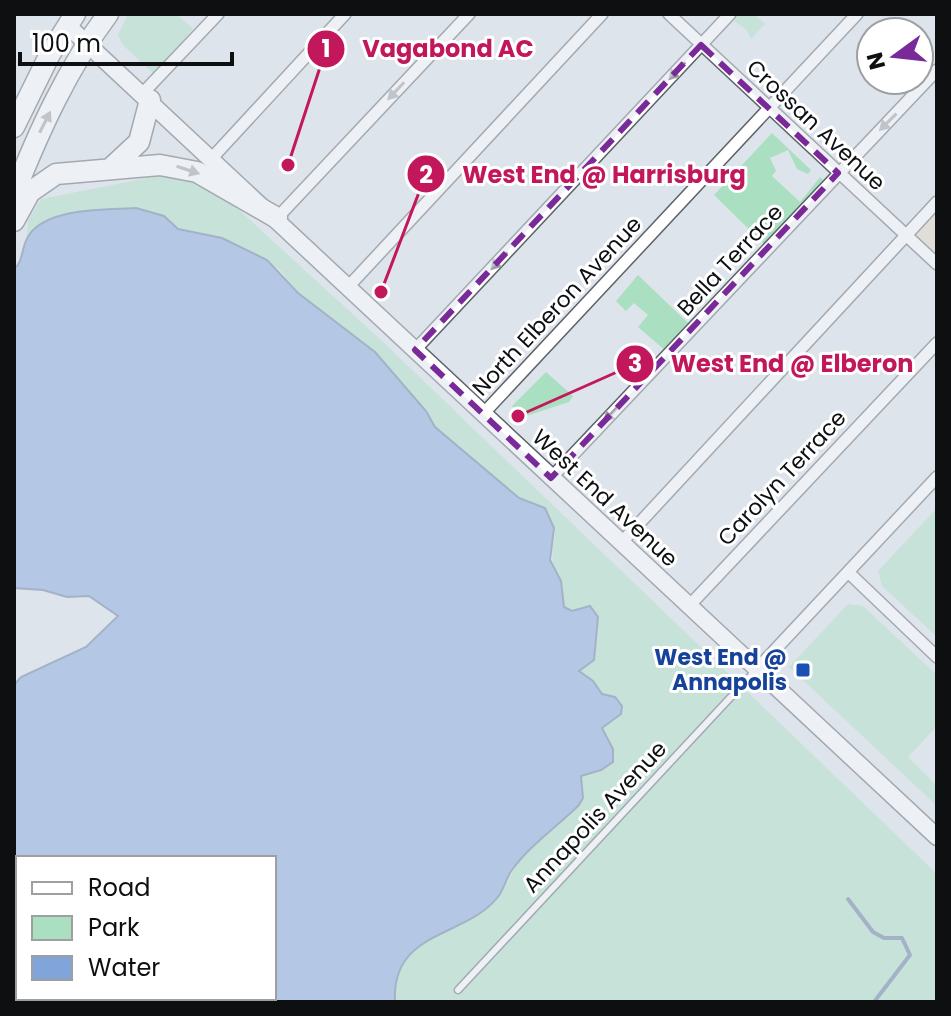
<svg xmlns="http://www.w3.org/2000/svg" width="951" height="1016" font-family="Poppins,sans-serif">
  <rect width="100%" height="100%" fill="#dee4eb"/>
  <path fill="#e4d8c4" d="M937,202V264L906,236Z"/>
  <path fill="#abdfc1" d="M128,14H176L193,29L181,43L185,47L156,76L123,45L118,35Z
    M740,14H754L765,24L751,39L746,29L734,21Z
    M772,133L811,170L808,174L797,169L788,150L770,158L776,171L772,176L800,202L820,177L825,182L764,244L714,195Z
    M168,174L216,189L381,340L937,874V1002H395C391,931 463,937 497,898C508,886 512,869 523,856C538,840 561,827 574,810C583,797 577,788 581,776L601,770L610,745L602,728L615,720L622,709L611,695L602,694L593,681L579,671C583,667 589,665 593,659C598,652 592,648 593,641C596,620 603,626 590,606L572,611L564,607C559,581 547,561 555,535L533,502L519,498L435,427L426,411L298,293L280,270L222,238L178,229L164,216L136,208L77,214L40,224L27,237L28,221L41,199Z
    M638,275L689,324L666,351L638,327L648,315L634,303L626,311L616,301Z
    M546,372L573,396L569,402L523,417L512,406Z
    M937,508V637L882,586L878,571Z
    M848,604L863,606L937,675V726L908,757L937,786V806L789,667Z"/>
  <path fill="#81a4db" stroke="#5e779e" stroke-width="2" fill-rule="evenodd" d="M136,208L164,216L178,229L222,238L267,260L298,293L375,352L426,411L435,427L519,498L545,508L554,528L550,560L561,581L564,607L572,611L590,606L598,617L594,660L579,671L593,681L602,694L615,697L622,706L621,714L602,728L613,749V762L601,770L581,776L583,798L579,805C557,827 531,844 512,870C506,878 504,890 497,898C465,938 391,930 395,1002H14V685L21,677L86,647L118,616L89,596L67,597L43,590L14,588V269C24,261 21,246 29,235C48,207 106,210 136,208ZM18,858H274V998H18Z"/>
  <g fill="none" stroke-linecap="round" stroke-linejoin="round">
    <path stroke="#5e779e" stroke-width="4" d="M848,899L873,932L884,938H902L910,955L874,1002"/>
    <defs>
      <path id="lane" d="M458,990L756,670"/>
      <path id="street" d="M669,14L937,264
        M143,93L218,14
        M212,158L345,14
        M277,218L469,14
        M348,287L602,14
        M415,350L730,14
        M483,414L857,14
        M551,478L937,70
        M621,543L937,202
        M848,572L937,657
        M689,606L937,343
        M757,669L937,477"/>
      <path id="secondary" d="M68,26L937,837"/>
      <path id="highway" d="M14,127L50,54L75,14
        M111,168L139,142L150,100
        M14,194C39,131 67,69 108,14
        M14,221L30,192L56,174L160,165L197,172L277,218"/>
    </defs>
    <use href="#lane" stroke="#5d6369" stroke-width="9"/>
    <use href="#street" stroke="#5d6369" stroke-width="14"/>
    <use href="#secondary" stroke="#5d6369" stroke-width="19"/>
    <use href="#highway" stroke="#5d6369" stroke-width="23"/>
    <use href="#lane" stroke="#fff" stroke-width="6"/>
    <use href="#street" stroke="#fff" stroke-width="11"/>
    <use href="#secondary" stroke="#fff" stroke-width="16"/>
    <use href="#highway" stroke="#fff" stroke-width="20"/>
  </g>
  <defs><path id="oneway-solid" d="M-6-.8H1V-3.2L6.5 0L1 3.2V.8H-6Z" transform="scale(2)"/></defs>
  <g fill="#9e9fa0">
    <use href="#oneway-solid" transform="translate(677 71) rotate(133)"/>
    <use href="#oneway-solid" transform="translate(396 91) rotate(133)"/>
    <use href="#oneway-solid" transform="translate(45 122) rotate(-63)"/>
    <use href="#oneway-solid" transform="translate(888 122) rotate(135)"/>
    <use href="#oneway-solid" transform="translate(188 170) rotate(18)"/>
    <use href="#oneway-solid" transform="translate(499 261) rotate(133)"/>
    <use href="#oneway-solid" transform="translate(612 413) rotate(133)"/>
  </g>
  <path d="M0 0H951V1016H0ZM701,45L838,173L551,478L415,350Z" fill="#dee4eb" fill-opacity=".55" fill-rule="evenodd"/>
  <path fill="none" stroke="#7a2999" stroke-width="6" stroke-dasharray="16 10" stroke-linejoin="round" d="M701,45L838,173L551,478L415,350Z"/>
  <rect fill="#1a4fb4" stroke="#fff" stroke-width="3" x="795" y="662" width="16" height="16" rx="4"/>
  <g text-anchor="middle" dominant-baseline="central" stroke-width="6" stroke-linejoin="round" paint-order="stroke">
    <g font-size="22" fill="#0d0f11" stroke="#fff">
      <text transform="translate(816 125) rotate(43)">Crossan Avenue</text>
      <text transform="translate(730 260) rotate(-47)">Bella Terrace</text>
      <text transform="translate(557 306) rotate(-47)">North Elberon Avenue</text>
      <text transform="translate(782 478) rotate(-47)">Carolyn Terrace</text>
      <text transform="translate(605 498) rotate(43)">West End Avenue</text>
      <text transform="translate(595 817) rotate(-47)">Annapolis Avenue</text>
    </g>
    <g font-size="22" font-weight="bold" fill="#164399" stroke="#fff" text-anchor="end">
      <text x="787" y="657">West End @<tspan x="787" dy="25">Annapolis</tspan></text>
    </g>
  </g>
  <path fill="none" stroke="#c2185b" stroke-width="3" d="M288 165L326 49M381 292L426 174M518 416L635 364"/>
  <g fill="#c2185b" stroke="#fff" stroke-width="3">
    <circle cx="288" cy="165" r="8"/>
    <circle cx="381" cy="292" r="8"/>
    <circle cx="518" cy="416" r="8"/>
    <circle cx="326" cy="49" r="20"/>
    <circle cx="426" cy="174" r="20"/>
    <circle cx="635" cy="364" r="20"/>
  </g>
  <g font-size="24" text-anchor="middle" font-weight="bold" fill="#fff">
    <text x="326" y="57">1</text>
    <text x="426" y="183">2</text>
    <text x="635" y="372">3</text>
  </g>
  <g font-size="24" text-anchor="middle" font-weight="bold" fill="#c2185b" stroke="#fff" stroke-width="6" stroke-linejoin="round" paint-order="stroke">
    <text x="448" y="57">Vagabond AC</text>
    <text x="604" y="183">West End @ Harrisburg</text>
    <text x="792" y="372">West End @ Elberon</text>
  </g>
  <rect width="951" height="1016" fill="none" stroke="#0d0f11" stroke-width="32"/>
  <rect x="16" y="856" width="260" height="144" fill="#ffffff" stroke="#9e9fa0" stroke-width="2"/>
  <rect x="32" y="882" width="40" height="12" fill="#ffffff" stroke="#9e9fa0" stroke-width="2"/>
  <text x="88" y="896" font-size="24" fill="#0d0f11">Road</text>
  <rect x="32" y="916" width="40" height="24" fill="#abdfc1" stroke="#9e9fa0" stroke-width="2"/>
  <text x="88" y="936" font-size="24" fill="#0d0f11">Park</text>
  <rect x="32" y="956" width="40" height="24" fill="#81a4db" stroke="#9e9fa0" stroke-width="2"/>
  <text x="88" y="976" font-size="24" fill="#0d0f11">Water</text>
  <g transform="translate(895 56) rotate(255)"><circle r="38" fill="#ffffff" stroke="#9e9fa0" stroke-width="2"/>
  <path d="M0-6L14 30L0 20L-14 30Z" fill="#7a2999"/>
  <text y="-12" font-size="22" font-weight="bold" text-anchor="middle" fill="#0d0f11">N</text>
  </g>
  <path d="M20 52v12h212v-12" fill="none" stroke="#0d0f11" stroke-width="4"/>
  <text x="32" y="52" font-size="24" fill="#0d0f11" stroke="#ffffff" stroke-width="6" paint-order="stroke">100 m</text>
</svg>
